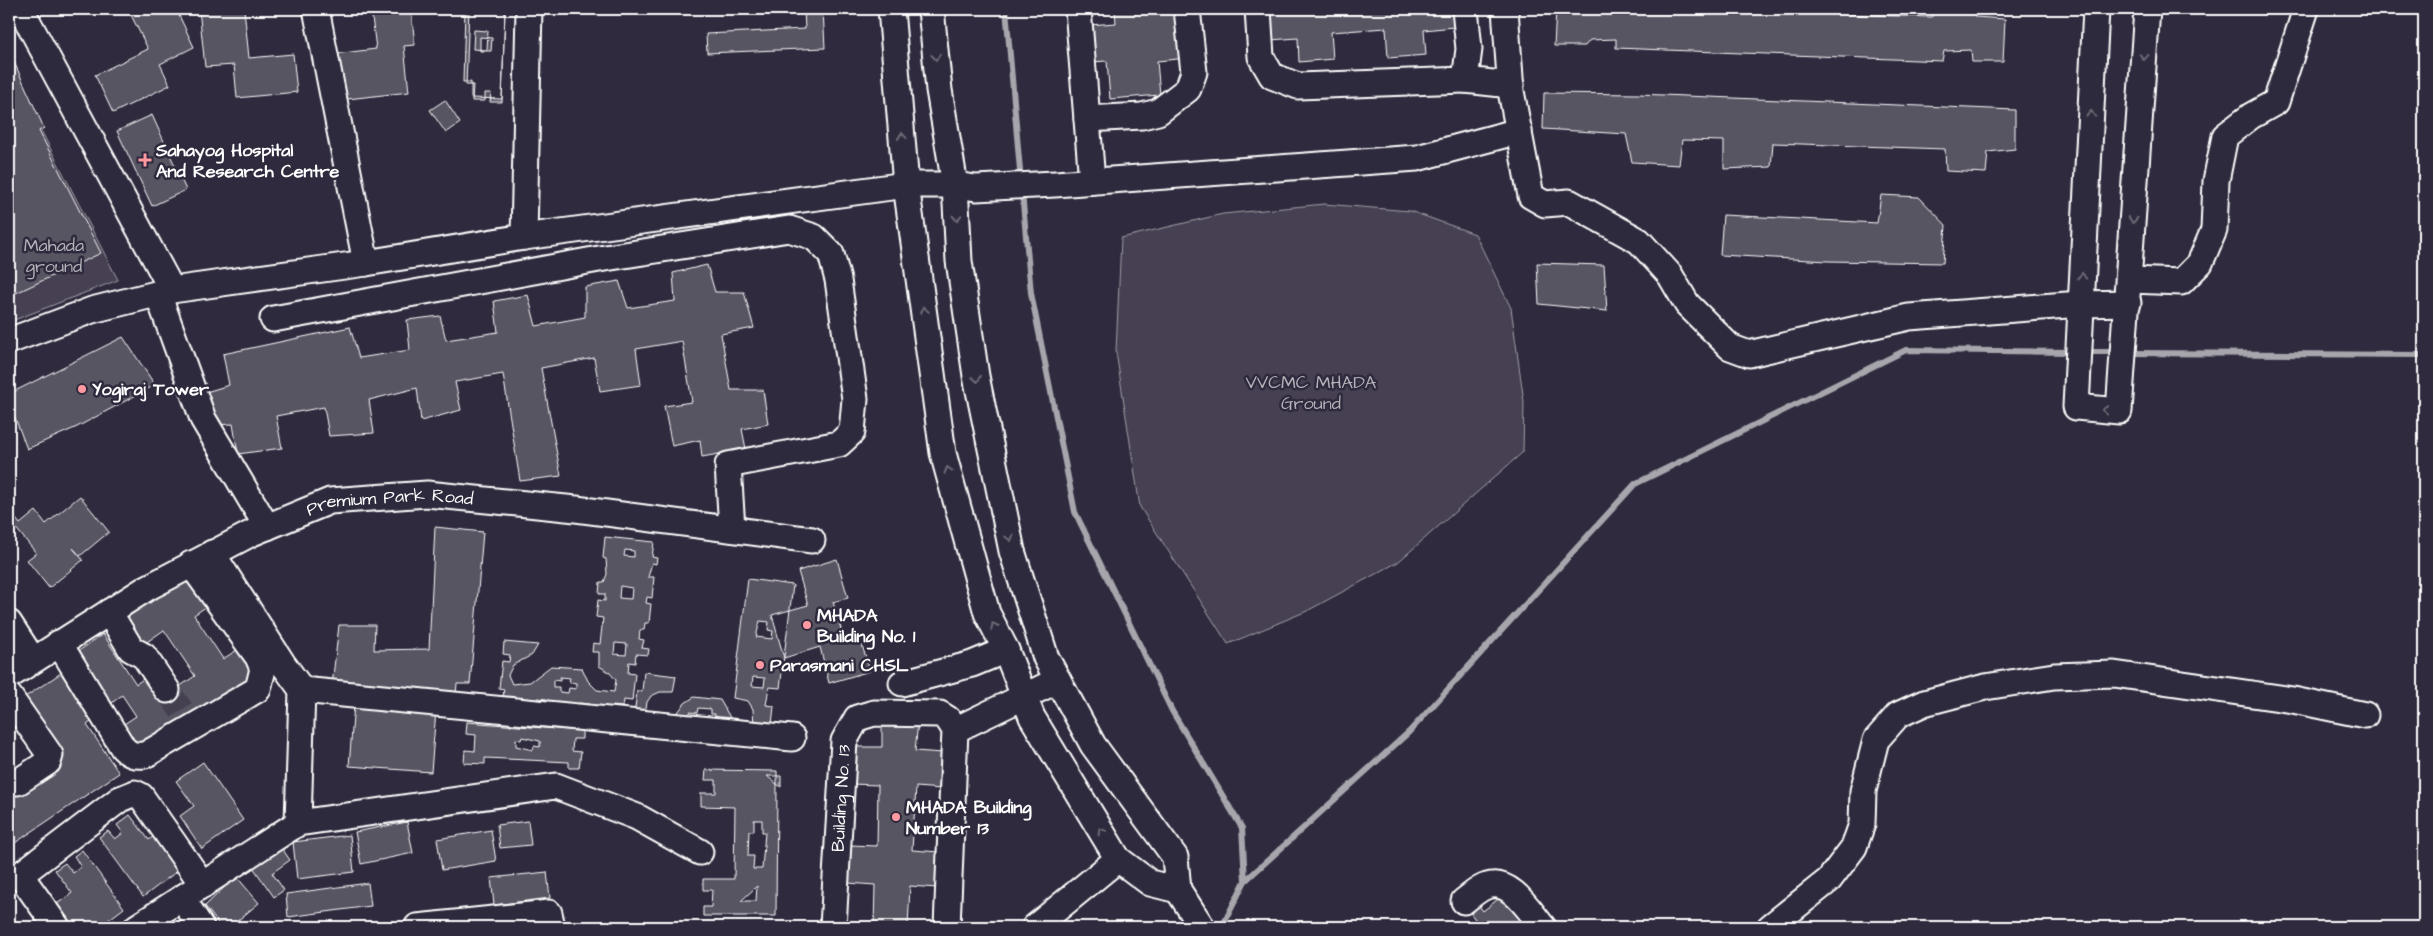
<svg xmlns="http://www.w3.org/2000/svg" width="2433" height="936" font-family="'Architects Daughter',sans-serif">
  <rect width="100%" height="100%" fill="#2f2a3d"/>
  <filter id="ink" filterUnits="userSpaceOnUse"><feTurbulence type="fractalNoise" baseFrequency=".02" numOctaves="2"/><feDisplacementMap in="SourceGraphic" scale="10" xChannelSelector="R" yChannelSelector="G"/><feConvolveMatrix kernelMatrix="1 2 1 2 8 2 1 2 1" color-interpolation-filters="sRGB"/></filter>
  <g filter="url(#ink)">
    <path fill="#464152" stroke="#a2a0a8" d="M9,68L118,280L9,322Z
      M1324,204L1410,211L1475,234L1511,308L1524,402L1523,452L1398,562L1307,611L1228,644L1140,507L1116,352L1121,238L1223,214Z"/>
    <g fill="none" stroke-linecap="round" stroke-linejoin="round">
      <path stroke="#a7a6ad" stroke-width="6" d="M1006,9L1021,182
        M1022,192L1031,293L1075,512L1172,711L1242,828L1245,881L1222,927
        M2083,352H2118
        M2128,353L2424,355
        M1245,881L1409,732L1635,484L1906,350L2073,352"/>
    </g>
    <path fill="#595564" stroke="#fff" fill-rule="evenodd" d="M128,9H176L194,47L160,64L170,85L113,113L95,75L148,49Z
      M199,9H244L249,58L293,54L297,92L237,98L234,65L205,67Z
      M371,9H411L415,45L404,46L409,92L339,100L334,54L376,49Z
      M465,9H505L502,99L471,98V82H463ZM474,30L488,31L487,50L473,49Z
      M469,9H505L502,102H490L491,93H485V101H472L473,85H466ZM480,37L492,38L491,51H480Z
      M804,9H823L825,48L707,53L706,34L805,29Z
      M1115,9H1184L1188,58L1157,61L1160,95L1110,99L1107,61L1092,62L1089,25L1116,23Z
      M1267,9H1453L1454,27L1424,30L1426,55L1388,58L1386,28L1331,32L1333,59L1299,62L1298,38L1270,40Z
      M1556,9H1683L1932,17L1933,9H1976L1975,17L2005,19L2003,62H1972L1971,50L1944,51L1942,61L1616,48V39L1590,40L1585,46H1554Z
      M9,51L44,128L39,131L101,253L16,293L9,279Z
      M1544,93L1639,94L2015,110V149L1988,152L1986,173L1946,171L1945,149L1773,143L1771,167L1724,169V141L1682,140L1679,165L1632,162L1626,134L1543,129Z
      M445,100L460,123L446,133L430,110Z
      M152,115L186,190L152,206L117,131Z
      M1881,195L1919,197L1946,225L1943,263L1828,261L1720,255L1723,215L1877,223Z
      M1537,263L1604,265L1607,311L1539,304Z
      M707,265L715,292H744L754,328L721,334L731,390H763L768,424L742,429L746,449L702,457L700,440L672,446L664,406L692,402L682,341L636,349L641,385L600,391L594,358L541,368L561,476L520,481L503,374L455,382L461,410L421,421L417,388L369,400L374,433L329,436L324,407L276,416L282,448L238,454L233,424L213,425L206,392L229,385L223,354L350,327L359,358L410,350L407,320L440,316L446,340L498,332L494,301L528,295L536,326L585,317V287L619,281L628,308L675,301L673,273Z
      M123,337L155,385L77,427L27,449L9,402V394Z
      M80,496L109,532L80,556L73,548L83,560L49,588L27,560L36,553L15,527L9,530V510L20,524L36,511L46,524Z
      M435,527L483,532L470,684H457L456,694L332,685L339,625H375L374,650L429,649Z
      M605,537L654,542L652,557L657,558L656,564L652,563L648,577H654L652,598L647,597L646,603L651,604L649,623H645L644,630H640L639,639L644,640L642,648L649,649L648,655L636,654L635,663L629,662L628,673L635,674L632,701L624,700L623,707L612,706L611,710L589,708L590,704L579,703L578,707L546,703L547,699L538,698V702L513,699V697L503,696L504,689L499,688L502,661L509,662L510,655L503,654L504,642L538,645L532,655L513,665L508,675L512,684L530,682L551,666L582,668L588,681L597,690L614,692L616,680L609,672L599,666V652H592L593,643L600,644L603,618L596,617L598,600L605,601V594H599L600,582H604L607,574L606,559L603,558ZM625,550L634,551V557L624,556ZM620,586L632,588L631,599L619,598ZM615,643L627,644L626,655L614,654ZM560,677L570,678L569,682L576,683V689L569,688L568,693L559,692V687H553V680L560,681Z
      M837,559L848,598L833,602L844,639L859,635L870,671L829,683L820,647L784,658L772,615L808,605L798,571Z
      M190,575L210,604L194,615L223,659L240,648L257,674L140,754L121,726L136,716L122,695L108,706L73,655L103,634L136,684L149,675L164,697L195,676L164,630L144,644L126,618Z
      M748,579L793,585L780,688L769,687L766,705L774,706L771,734L634,717L637,691H642L644,672L676,676L673,692H660L651,696L647,702L646,709L652,717L675,716L685,703L694,697L720,700L732,721L754,726L753,709L748,701L733,698ZM760,621L769,622L768,630L773,631L772,639L756,637ZM753,677L765,678L764,687L752,686ZM698,708L711,709V714H715L714,721L690,719V712L697,713Z
      M61,673L92,721L87,725L119,773L9,847V793L59,761L19,701Z
      M354,704L436,710L431,772L349,766Z
      M882,720L918,722L915,751L943,753L941,789L916,787L912,850L939,852L937,888L910,886L908,927H874L875,885L848,883L850,845L877,846L878,785L851,784L853,747H882Z
      M467,722L582,731V739H573L572,751L581,752L579,768H569V762L485,758V764L464,763L465,750L475,751L476,735L466,734ZM522,737L540,741V747L534,746L533,750L516,746V739L521,740Z
      M203,762L243,820L202,849L180,816L194,806L176,781Z
      M706,770L777,771V776H767L777,784L776,916H703V907H711L712,890H703V879H734L735,807L701,806V793H716V780H705ZM754,820H762V832H765L762,869H753L754,856H748L749,831H754ZM757,886L756,901H741Z
      M777,776H781V787L777,784Z
      M130,815L149,840L159,832L184,866L143,897L99,837L108,831L115,839L123,833L117,825Z
      M528,821L531,845L500,848L497,825Z
      M407,822L413,853L361,864L355,832Z
      M491,830L496,861L442,870L437,839Z
      M350,835L354,872L297,879L293,842Z
      M278,843L290,860L272,873L284,890L274,897L250,863Z
      M82,850L124,908L99,927H74L57,904L72,893L55,870L65,863L73,873L81,867L74,856Z
      M547,872L550,898L494,905L491,878Z
      M236,876L259,903L236,922L240,927H221L205,906Z
      M368,883L371,906L288,917L286,894Z
      M1502,896L1526,927H1481L1465,906L1474,899L1483,911Z"/>
    <g fill="none" stroke-linecap="round" stroke-linejoin="round">
      <path stroke="#443f50" stroke-width="25" stroke-dasharray="25 12" stroke-linecap="butt" d="M167,690L190,722"/>
      <defs>
        <g id="minor">
          <path d="M21,9L172,290"/>
          <path d="M316,9L366,263"/>
          <path d="M891,9L906,185L943,453L987,613L1006,650L1032,717L1118,859L1150,883L1178,890"/>
          <path d="M931,9L939,90L955,185L959,261L976,376L1012,551L1046,658L1093,745L1175,857L1178,890L1202,927"/>
          <path d="M1078,9L1092,181"/>
          <path d="M1258,9L1261,57L1272,76L1298,86L1465,80L1469,49L1465,9"/>
          <path d="M1505,9L1511,91L1531,196L1545,204L1569,202L1639,241L1670,275L1687,304L1730,347L1749,354L1909,317L2081,304L2128,303"/>
          <path d="M2096,9L2076,407L2119,411L2147,9"/>
          <path d="M1465,80L1511,85"/>
          <path d="M1087,119L1142,116L1158,112L1188,89L1194,72L1187,9"/>
          <path d="M524,237L529,9"/>
          <path d="M2130,280L2181,282L2200,263L2214,230L2216,181L2225,136L2251,116L2276,102L2306,9"/>
          <path d="M158,294L203,419L267,527"/>
          <path d="M273,319L599,259L789,229L814,237L831,254L838,280L855,399L852,432L839,444L728,465L732,529"/>
          <path d="M9,341L92,310L172,290L366,263L524,237L906,185H955L976,188L1055,184L1417,158L1519,131"/>
          <path d="M212,553L283,664L302,690L792,738"/>
          <path d="M109,612L131,649L144,656L167,690"/>
          <path d="M9,623L33,660"/>
          <path d="M59,643L123,748C130,755 135,756 145,755L258,689L263,669L258,657L191,564"/>
          <path id="s1" d="M9,676L147,588L252,533L330,501L427,494L576,509L812,540"/>
          <path d="M902,683L972,664L1006,650"/>
          <path d="M9,696L50,755L48,762L18,782L9,781"/>
          <path d="M955,730L1058,680"/>
          <path d="M298,823L302,690"/>
          <path d="M182,898L201,927"/>
          <path d="M1464,901C1471,896 1479,888 1487,886C1511,878 1530,912 1543,927"/>
          <path d="M57,927L23,879L24,872L120,799L135,793L141,796L203,885"/>
          <path d="M137,927L298,823L556,786L637,817L700,852"/>
          <path d="M417,927L549,913L552,927"/>
          <path id="s2" d="M833,927L844,741L857,718L874,713L940,714L948,719L955,730L947,927"/>
          <path d="M1035,927L1118,859"/>
          <path d="M1770,927L1829,880L1854,847L1862,824L1863,791L1876,740L1898,715L1924,703L1985,687L2054,676L2114,674L2293,700L2365,715"/>
        </g>
      </defs>
      <use href="#minor" stroke="#fff" stroke-width="29"/>
      <use href="#minor" stroke="#2f2a3d" stroke-width="25"/>
    </g>
    <defs><path id="oneway-chevron" d="M-2-3.5L2.5 0L-2 3.5" fill="none" stroke-width="1.6" stroke-linecap="round" stroke-linejoin="round" transform="scale(1.25)"/></defs>
    <g stroke="#6d6a77">
      <use href="#oneway-chevron" transform="translate(936 57) rotate(84)"/>
      <use href="#oneway-chevron" transform="translate(2144 57) rotate(94)"/>
      <use href="#oneway-chevron" transform="translate(2091 114) rotate(-87)"/>
      <use href="#oneway-chevron" transform="translate(902 136) rotate(-95)"/>
      <use href="#oneway-chevron" transform="translate(957 218) rotate(87)"/>
      <use href="#oneway-chevron" transform="translate(2133 220) rotate(94)"/>
      <use href="#oneway-chevron" transform="translate(2082 276) rotate(-87)"/>
      <use href="#oneway-chevron" transform="translate(924 310) rotate(-98)"/>
      <use href="#oneway-chevron" transform="translate(977 379) rotate(80)"/>
      <use href="#oneway-chevron" transform="translate(2105 410) rotate(-175)"/>
      <use href="#oneway-chevron" transform="translate(948 470) rotate(-106)"/>
      <use href="#oneway-chevron" transform="translate(1010 538) rotate(78)"/>
      <use href="#oneway-chevron" transform="translate(994 626) rotate(-117)"/>
      <use href="#oneway-chevron" transform="translate(1101 831) rotate(-121)"/>
    </g>
  </g>
  <g fill="#ff9aa2" stroke="#2f2a3d" stroke-width="2">
    <path d="M142.5 152.5h5v5h5v5h-5v5h-5v-5h-5v-5h5z"/>
    <circle cx="82" cy="389" r="5"/>
    <circle cx="807" cy="625" r="5"/>
    <circle cx="760" cy="665" r="5"/>
    <circle cx="896" cy="817" r="5"/>
  </g>
  <g text-anchor="middle" dominant-baseline="central" stroke-width="5" stroke-linejoin="round" paint-order="stroke">
    <g font-size="18" font-weight="bold" fill="#fff" stroke="#2f2a3d" text-anchor="start">
      <text x="156" y="150">Sahayog Hospital<tspan x="156" dy="21">And Research Centre</tspan></text>
      <text x="92" y="389">Yogiraj Tower</text>
      <text x="817" y="615">MHADA<tspan x="817" dy="21">Building No. 1</tspan></text>
      <text x="770" y="665">Parasmani CHSL</text>
      <text x="906" y="807">MHADA Building<tspan x="906" dy="21">Number 13</tspan></text>
    </g>
    <g font-size="18" fill="#b5b3ba" stroke="#2f2a3d">
      <text x="54" y="245">Mahada<tspan x="54" dy="21">ground</tspan></text>
      <text x="1311" y="382">VVCMC MHADA<tspan x="1311" dy="21">Ground</tspan></text>
    </g>
    <g font-size="18" fill="#fff" stroke="#2f2a3d">
      <text stroke="none"><textPath href="#s1" startOffset="426">Premium Park Road</textPath></text>
      <text stroke="none"><textPath href="#s2" startOffset="129">Building No. 13</textPath></text>
    </g>
  </g>
  <rect width="2433" height="936" fill="none" stroke="#2f2a3d" stroke-width="30"/>
  <rect x="15" y="15" width="2403" height="906" fill="none" stroke="#fff" stroke-width="2" filter="url(#ink)"/>
</svg>
